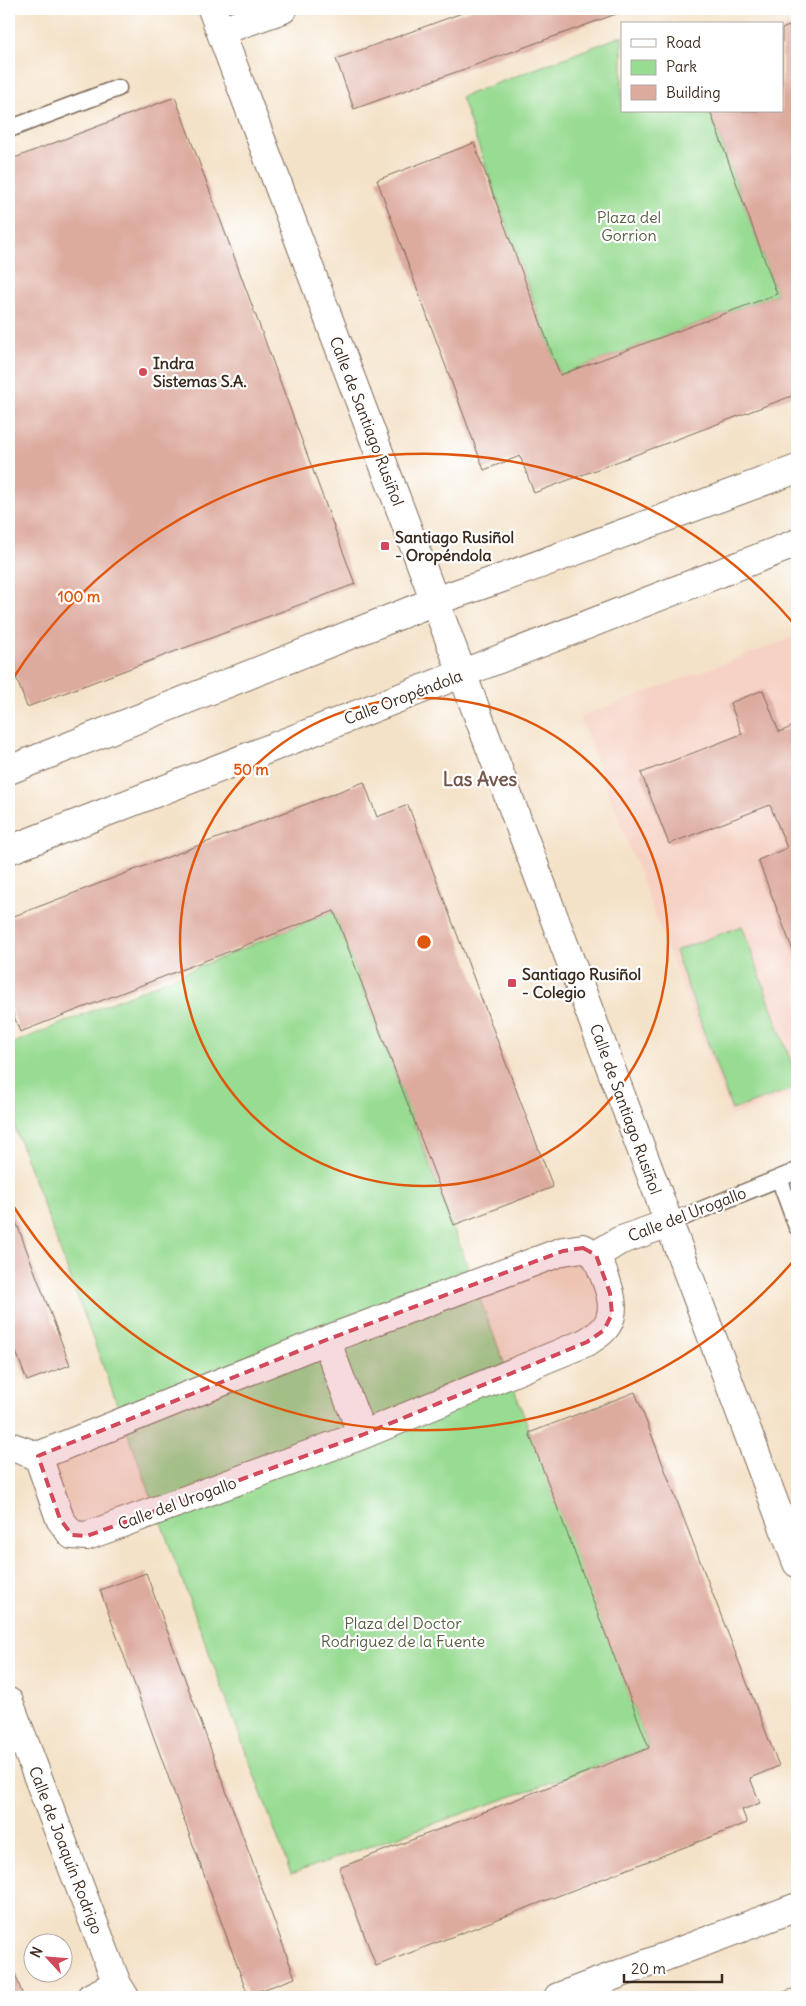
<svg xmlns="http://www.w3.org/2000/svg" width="806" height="2006" font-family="Delius,sans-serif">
  <rect width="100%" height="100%" fill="#fff"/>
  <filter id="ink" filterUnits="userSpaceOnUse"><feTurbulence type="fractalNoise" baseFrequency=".02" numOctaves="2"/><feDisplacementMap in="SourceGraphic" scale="10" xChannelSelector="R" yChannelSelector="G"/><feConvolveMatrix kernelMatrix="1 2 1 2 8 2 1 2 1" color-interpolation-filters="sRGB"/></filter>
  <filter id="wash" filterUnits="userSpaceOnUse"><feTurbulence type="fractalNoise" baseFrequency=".0096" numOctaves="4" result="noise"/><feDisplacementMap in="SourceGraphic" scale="20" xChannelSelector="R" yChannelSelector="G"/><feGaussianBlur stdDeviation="1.12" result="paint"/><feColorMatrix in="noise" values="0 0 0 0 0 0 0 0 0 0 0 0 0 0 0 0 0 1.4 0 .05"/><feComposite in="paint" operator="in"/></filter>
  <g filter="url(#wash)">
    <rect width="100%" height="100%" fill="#f4e2c8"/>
    <path fill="#f6d2c5" d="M797,636V1092L731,1116L580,717Z"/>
    <path fill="#98db92" stroke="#6a8258" d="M622,36V111H710L777,294L560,375L461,97Z
      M334,911L649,1748L291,1874L9,1112V1045Z
      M742,926L797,1079V1087L732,1110L675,951Z"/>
    <g id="blocks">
      <path fill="#ddaa9e" d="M473,9H630L354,109L336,59Z
        M789,26L797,48V394L534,493L520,456L484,470L377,180L474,143L560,375L777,294L710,111H782V29Z
        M175,97L355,584L27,707L15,674L9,676V160Z
        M763,690L779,732L797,725V961L758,860L787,848L770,805L669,844L641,773L742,734L730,703Z
        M364,782L377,817L408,805L553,1187L454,1225L334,911L20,1032L9,1003V918Z
        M9,1203L70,1365L27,1381L9,1333Z
        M635,1392L779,1766L750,1778L760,1803L742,1810L747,1823L376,1966L339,1868L649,1748L529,1433Z
        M146,1573L295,1978L248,1995L100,1590Z
        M9,1956L23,1996L20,1997H9Z
        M797,1987V1997H771Z"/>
    </g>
  </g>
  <g filter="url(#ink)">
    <use href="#blocks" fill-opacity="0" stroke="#7c6a5a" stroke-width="1"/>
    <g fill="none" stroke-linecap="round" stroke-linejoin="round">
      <defs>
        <path id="service" d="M9,129L118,88
          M779,1178L797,1227
          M669,1223L797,1171"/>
        <path id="minor" d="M212,9L797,1563
          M221,31L283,9
          M9,770L435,601L505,577L797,469
          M9,850L797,543
          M596,1255L619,1241L669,1223
          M326,1340L362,1435
          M9,1446L38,1456L326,1340L563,1251L583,1248L596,1255C604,1276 623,1310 603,1330C599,1335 592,1338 587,1342L362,1435L87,1536L72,1535L60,1519L38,1456
          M9,1702L117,1984L125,1997
          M91,1997L117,1984
          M558,1997L797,1907"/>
      </defs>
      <use href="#service" stroke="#7c6a5a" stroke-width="19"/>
      <use href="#minor" stroke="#7c6a5a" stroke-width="30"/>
      <use href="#service" stroke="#fff" stroke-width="16"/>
      <use href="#minor" stroke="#fff" stroke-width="28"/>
    </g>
  </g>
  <path fill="#d1495b" fill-opacity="0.2" stroke="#d1495b" stroke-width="4" stroke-dasharray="10 6" stroke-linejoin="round" d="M583,1248L596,1255L610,1293L612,1314L604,1330L587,1342L362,1435L87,1536L72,1535L60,1519L38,1456L326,1340L563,1251Z"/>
  <g fill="none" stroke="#df570d" stroke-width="2.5">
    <circle cx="424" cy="942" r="244"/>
    <path d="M795 1259A488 488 0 0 1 10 1201M10 683A488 488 0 0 1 795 625"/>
  </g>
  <g fill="#d1495b" stroke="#fff" stroke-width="2">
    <circle cx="143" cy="372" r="5"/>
    <rect x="380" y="541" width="10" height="10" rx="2.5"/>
    <rect x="507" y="978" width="10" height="10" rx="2.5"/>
  </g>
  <g text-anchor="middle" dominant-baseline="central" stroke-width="4.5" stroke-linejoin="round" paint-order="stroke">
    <g font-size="16" fill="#575f41" stroke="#fff">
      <text x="629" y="217">Plaza del<tspan x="629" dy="18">Gorrion</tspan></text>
      <text x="403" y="1623">Plaza del Doctor<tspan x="403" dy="18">Rodriguez de la Fuente</tspan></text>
    </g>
    <g font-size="16" font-weight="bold" fill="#3b2a1e" stroke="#fff" text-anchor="start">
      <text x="153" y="363">Indra<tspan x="153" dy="18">Sistemas S.A.</tspan></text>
      <text x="395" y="537">Santiago Rusiñol<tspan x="395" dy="18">- Oropéndola</tspan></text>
      <text x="522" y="974">Santiago Rusiñol<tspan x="522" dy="18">- Colegio</tspan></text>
    </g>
    <g font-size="16" fill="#3b2a1e" stroke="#fff">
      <text transform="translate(367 421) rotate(69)">Calle de Santiago Rusiñol</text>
      <text transform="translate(403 697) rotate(-21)">Calle Oropéndola</text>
      <text transform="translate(626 1109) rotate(70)">Calle de Santiago Rusiñol</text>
      <text transform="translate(687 1214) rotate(-21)">Calle del Urogallo</text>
      <text transform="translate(177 1503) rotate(-20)">Calle del Urogallo</text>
      <text transform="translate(66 1850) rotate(69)">Calle de Joaquín Rodrigo</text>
    </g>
    <g font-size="19" font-weight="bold" fill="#74574b" stroke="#fff">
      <text x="480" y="779">Las Aves</text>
    </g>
  </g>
  <circle cx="424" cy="942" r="8" fill="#df570d" stroke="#fff" stroke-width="2.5"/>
  <g font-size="15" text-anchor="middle" font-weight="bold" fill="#df570d" stroke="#fff" stroke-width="4.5" stroke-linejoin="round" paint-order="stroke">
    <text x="79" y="602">100 m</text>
    <text x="251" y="775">50 m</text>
  </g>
  <rect width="806" height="2006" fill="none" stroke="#fff" stroke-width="30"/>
  <rect x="621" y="22" width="162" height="90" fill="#ffffff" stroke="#b1aaa5"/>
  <rect x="631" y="39" width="25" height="8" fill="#ffffff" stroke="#b1aaa5"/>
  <text x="666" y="48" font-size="15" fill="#3b2a1e">Road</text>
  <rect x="631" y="60" width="25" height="15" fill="#98db92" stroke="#b1aaa5"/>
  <text x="666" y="72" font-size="15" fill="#3b2a1e">Park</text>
  <rect x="631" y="85" width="25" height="15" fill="#ddaa9e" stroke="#b1aaa5"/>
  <text x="666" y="98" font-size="15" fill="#3b2a1e">Building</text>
  <g transform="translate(48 1958) rotate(296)"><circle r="24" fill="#ffffff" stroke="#b1aaa5"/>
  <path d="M0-4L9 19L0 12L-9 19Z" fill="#d1495b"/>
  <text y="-8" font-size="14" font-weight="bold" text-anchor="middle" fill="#3b2a1e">N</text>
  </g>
  <path d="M624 1974v8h98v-8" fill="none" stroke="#3b2a1e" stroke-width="2.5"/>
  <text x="631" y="1974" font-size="15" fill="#3b2a1e" stroke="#ffffff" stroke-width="4" paint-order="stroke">20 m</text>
</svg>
